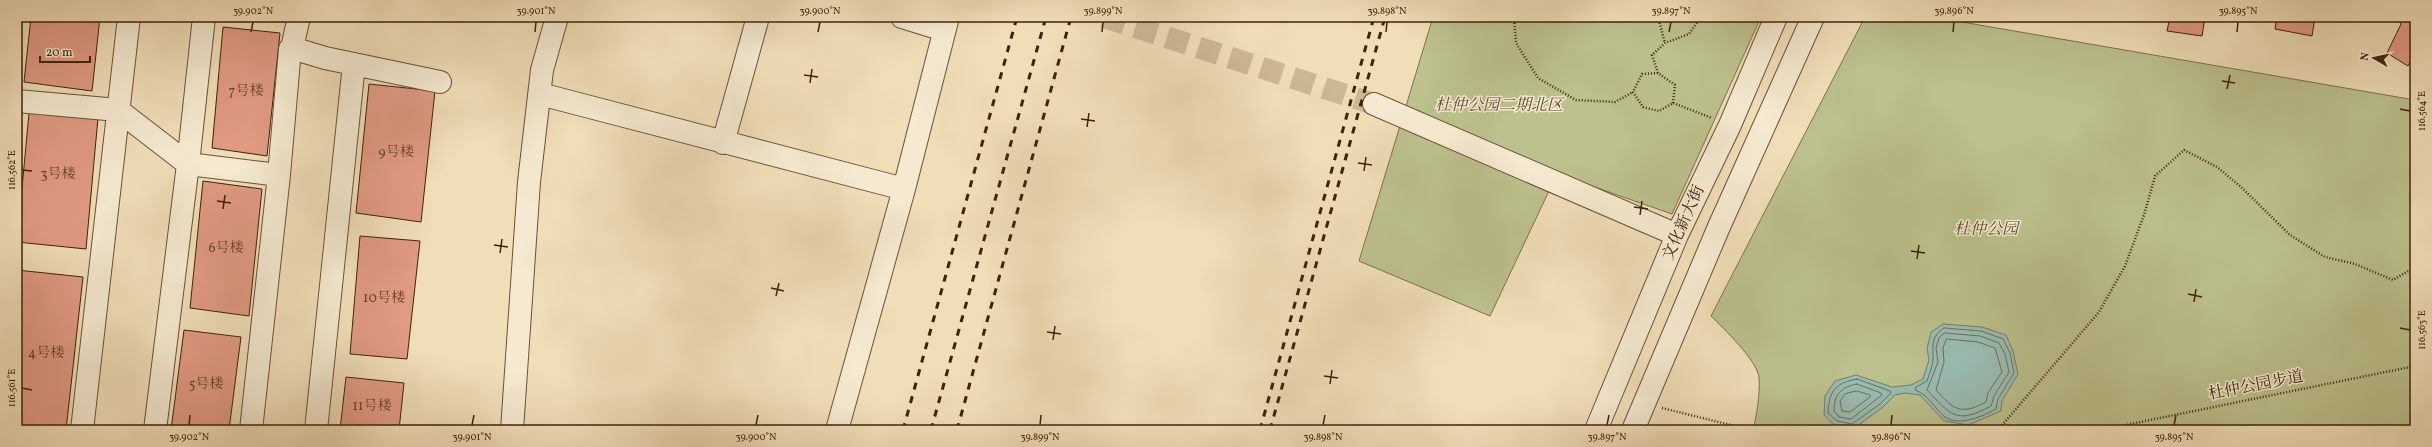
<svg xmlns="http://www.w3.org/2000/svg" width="2432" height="447" font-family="Vollkorn,'Noto Serif SC',serif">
  <rect width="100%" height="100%" fill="#f0deb8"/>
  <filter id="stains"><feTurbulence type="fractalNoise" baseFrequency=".005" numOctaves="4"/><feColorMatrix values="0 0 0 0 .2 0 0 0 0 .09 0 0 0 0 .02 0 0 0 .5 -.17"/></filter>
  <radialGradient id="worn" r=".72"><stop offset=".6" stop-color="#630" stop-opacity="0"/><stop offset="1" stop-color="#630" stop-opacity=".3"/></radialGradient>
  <path fill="#bcc18d" stroke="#7e724a" d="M1433,17H1761L1672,214L1557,174L1490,316L1359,261Z
    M1865,17H1933L2415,100V430H1753C1757,414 1760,395 1759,378C1758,361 1723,328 1711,316Z"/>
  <path fill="#9abcb1" stroke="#767e6d" d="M1943,324L1982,327L2006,335L2013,351L2018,374L2002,401L2001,411L1968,425L1944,421L1920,395L1905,393L1895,395L1883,407L1853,429L1834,425L1824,415L1825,396L1835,381L1856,375L1892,387L1911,385L1923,379L1929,360L1927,348L1931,332Z"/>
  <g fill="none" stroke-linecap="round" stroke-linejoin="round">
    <path stroke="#6d6f5c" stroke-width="1" d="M1944,328L1981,331L2003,339L2010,353L2014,373L1998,399L1996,409C1983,416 1959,427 1945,417C1934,408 1929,395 1915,390L1916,387L1927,381C1929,374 1933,366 1933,359C1933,344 1931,337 1944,328Z
      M1945,333L1980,336L1999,343L2005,354L2009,372L1994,396L1991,406C1956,425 1951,415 1927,390L1938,362L1936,348L1939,338Z
      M1947,339L1978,342L1995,348L2002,372L1988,393L1986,402C1960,416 1953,409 1936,390L1944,362L1943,348Z
      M1857,379L1890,391L1891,393L1880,404L1852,424L1837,421L1828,413C1829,391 1835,383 1857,379Z
      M1857,384L1881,393L1882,395L1851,419L1839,417L1834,411C1834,394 1841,387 1857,384Z
      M1857,391L1870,395V397L1850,412L1842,411L1840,401L1845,394Z"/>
  </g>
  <path fill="#e19a83" stroke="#402208" d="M31,17H100L92,91L24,82Z
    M2170,17H2205L2202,36L2167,31Z
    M2277,17H2315L2312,36L2275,29Z
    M2397,17H2415V52L2408,66L2387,53L2401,24Z
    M223,27L280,33L267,156L212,148Z
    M369,84L435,91L421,222L356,213Z
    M29,113L98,118L86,249L17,242Z
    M203,181L262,189L249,316L190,308Z
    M360,236L420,241L407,359L350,354Z
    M17,270L83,277L66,430H17Z
    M184,330L241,337L229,430H171Z
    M346,377L404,383L399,430H340Z"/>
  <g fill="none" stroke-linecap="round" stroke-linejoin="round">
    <path stroke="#cdb895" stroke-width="22" stroke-dasharray="22 11" stroke-linecap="butt" d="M1104,17L1374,104"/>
    <defs>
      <path id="minor" d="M299,17L292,48L325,58L440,82
        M902,17L944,30
        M540,94L904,189L837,430
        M17,101L118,110L188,164L279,175
        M1374,104L1677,235
        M723,143L758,17
        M904,189L948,17
        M82,430L129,17
        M155,430L188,164L204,17
        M251,430L279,175L290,49L292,48
        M316,430L354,64
        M512,430L529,182L542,70L557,17
        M1596,430L1677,235L1730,125L1776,17
        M1633,430L1718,229L1813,17"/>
    </defs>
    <use href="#minor" stroke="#6c5134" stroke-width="24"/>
    <path stroke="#402208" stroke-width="2.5" stroke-dasharray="1 2" stroke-linecap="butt" d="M1514,17L1516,43L1538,78L1576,100L1615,102L1633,92
      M1658,17L1665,43
      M1658,73L1652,55L1665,43L1689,34L1701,17
      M1673,103L1675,85L1658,73L1642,74L1633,92L1643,107L1659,111L1673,103L1712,118
      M1662,408L1751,430
      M1998,430L2099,312L2125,266L2144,215L2155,176L2184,150L2217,167L2241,187L2290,235L2325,257L2355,264L2393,280L2415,267
      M2101,430L2415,366"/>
    <use href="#minor" stroke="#f5ead1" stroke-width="22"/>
    <path stroke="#402208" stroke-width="3" stroke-dasharray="7 7" stroke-linecap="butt" d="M903,430L1017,17
      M931,430L1046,17
      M957,430L1071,17
      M1260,430L1374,17
      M1270,430L1385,17"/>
  </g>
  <path fill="none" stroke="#402208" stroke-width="1.5" d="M251,32L253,22M535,32L536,22M818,32L820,22M1102,32L1103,22M1386,32L1387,22M1669,32L1671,22M1953,32L1954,22M2237,32L2238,22M804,75L818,77M2222,81L2235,83M810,83L812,69M2227,89L2230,75M2400,109L2410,111M1081,119L1095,121M1087,127L1089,113M1358,163L1372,165M22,170L32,171M1364,171L1366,157M217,201L231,203M1634,207L1648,209M223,209L225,195M1640,215L1642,201M494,245L508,247M1911,251L1925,253M500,253L502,239M1917,259L1919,245M771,288L784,291M2188,294L2202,297M776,296L779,283M2194,302L2196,289M2400,328L2410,330M1047,332L1061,334M1053,340L1055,326M1324,376L1338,378M1330,384L1332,370M22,388L32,390M189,425L190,415M472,425L474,415M756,425L758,415M1040,425L1041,415M1323,425L1325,415M1607,425L1609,415M1891,425L1892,415M2174,425L2176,415"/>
  <g text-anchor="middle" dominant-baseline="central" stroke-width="3" stroke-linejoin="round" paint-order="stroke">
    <g font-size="14" fill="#684027">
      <text x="246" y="91">7号楼</text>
      <text x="396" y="152">9号楼</text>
      <text x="58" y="174">3号楼</text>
      <text x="226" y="248">6号楼</text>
      <text x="384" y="298">10号楼</text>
      <text x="46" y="353">4号楼</text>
      <text x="206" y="384">5号楼</text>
      <text x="372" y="406">11号楼</text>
    </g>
    <g font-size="16" font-style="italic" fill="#5f4a29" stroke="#f5ead1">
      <text x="1499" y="106">杜仲公园二期北区</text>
      <text x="1986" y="230">杜仲公园</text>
    </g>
    <g font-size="16" fill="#402208" stroke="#f5ead1">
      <text transform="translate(1684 223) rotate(-66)">文化新大街</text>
      <text transform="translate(2256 386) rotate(-11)">杜仲公园步道</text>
    </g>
  </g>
  <rect width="2432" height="447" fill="none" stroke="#f0deb8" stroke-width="44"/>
  <g transform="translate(2374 58) rotate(279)" stroke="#f5ead1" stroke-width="3" paint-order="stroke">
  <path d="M0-3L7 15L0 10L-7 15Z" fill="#402208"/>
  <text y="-6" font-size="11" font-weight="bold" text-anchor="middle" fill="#402208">N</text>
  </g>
  <path d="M40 56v6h50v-6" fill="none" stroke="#402208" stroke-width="2"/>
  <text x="46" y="56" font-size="12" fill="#402208" stroke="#f5ead1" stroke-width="3" paint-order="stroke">20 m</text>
  <rect x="22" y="22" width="2388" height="403" fill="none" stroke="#402208" stroke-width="1.5"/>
  <g font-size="10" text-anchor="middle" fill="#402208">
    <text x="253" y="14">39.902°N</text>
    <text x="536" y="14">39.901°N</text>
    <text x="820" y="14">39.900°N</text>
    <text x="1103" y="14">39.899°N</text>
    <text x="1387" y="14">39.898°N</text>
    <text x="1671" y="14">39.897°N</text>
    <text x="1954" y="14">39.896°N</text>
    <text x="2238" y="14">39.895°N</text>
    <text transform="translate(2421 111) rotate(-90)" y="4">116.564°E</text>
    <text transform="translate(11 170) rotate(-90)" y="4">116.562°E</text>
    <text transform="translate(2421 330) rotate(-90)" y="4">116.563°E</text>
    <text transform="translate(11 388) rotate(-90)" y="4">116.561°E</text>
    <text x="189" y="440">39.902°N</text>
    <text x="472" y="440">39.901°N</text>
    <text x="756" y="440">39.900°N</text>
    <text x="1040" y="440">39.899°N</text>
    <text x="1323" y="440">39.898°N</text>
    <text x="1607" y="440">39.897°N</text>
    <text x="1891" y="440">39.896°N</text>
    <text x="2174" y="440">39.895°N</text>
  </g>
  <rect width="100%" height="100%" filter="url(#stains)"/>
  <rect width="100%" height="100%" fill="url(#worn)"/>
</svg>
